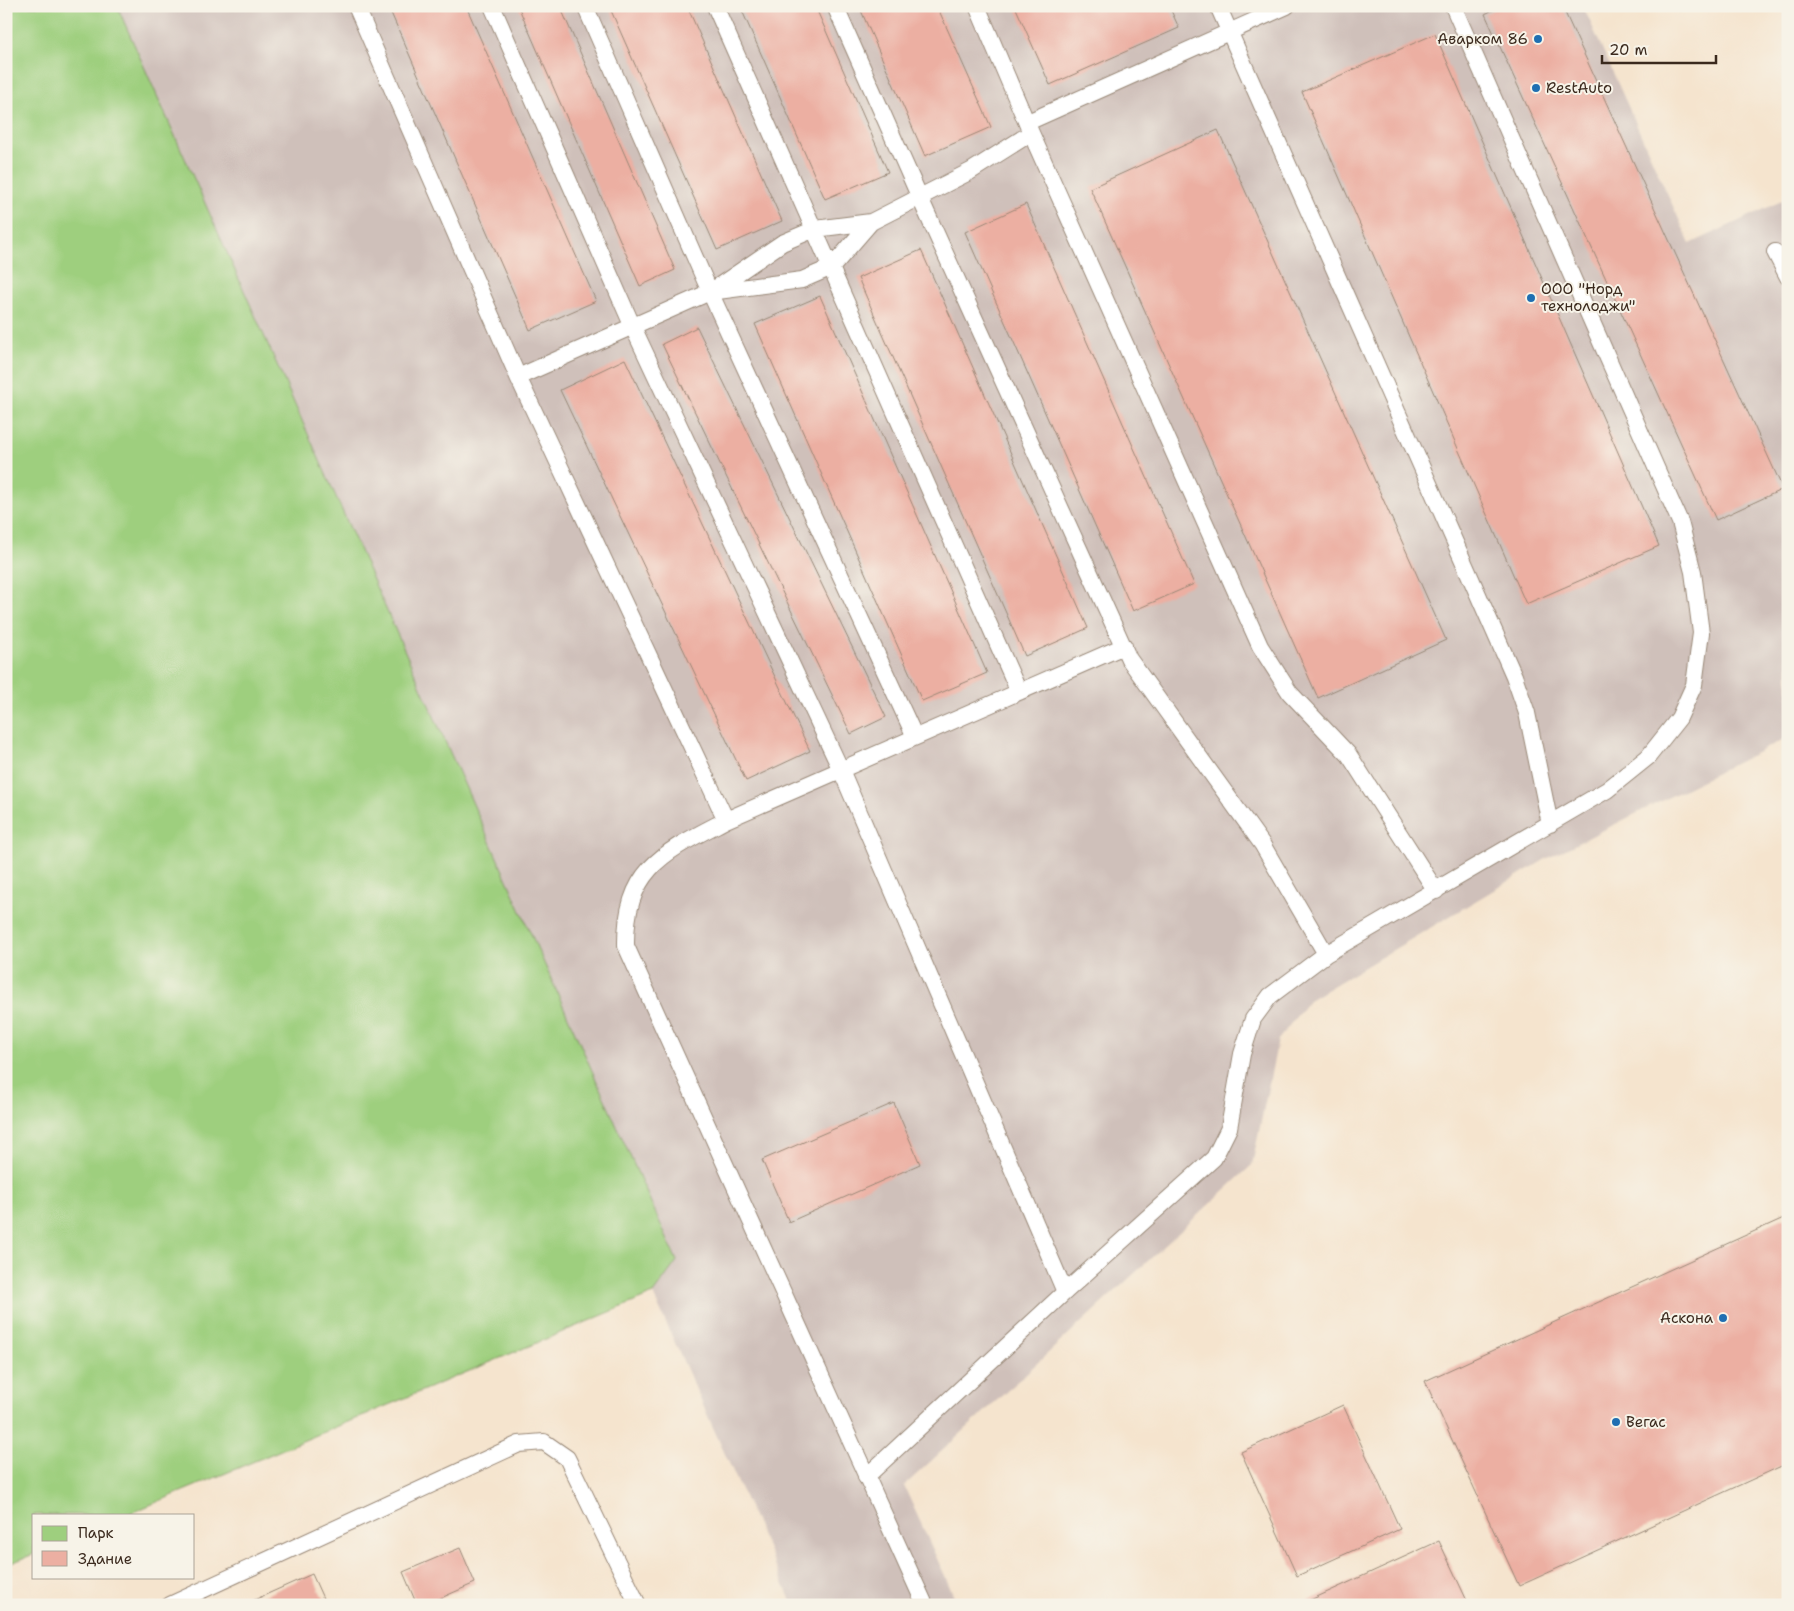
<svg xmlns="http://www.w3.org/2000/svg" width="1794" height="1611" font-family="'Shantell Sans',sans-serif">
  <rect width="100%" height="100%" fill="#f7f3e8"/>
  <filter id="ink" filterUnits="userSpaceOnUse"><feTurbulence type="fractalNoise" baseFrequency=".02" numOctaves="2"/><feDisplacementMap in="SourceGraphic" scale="10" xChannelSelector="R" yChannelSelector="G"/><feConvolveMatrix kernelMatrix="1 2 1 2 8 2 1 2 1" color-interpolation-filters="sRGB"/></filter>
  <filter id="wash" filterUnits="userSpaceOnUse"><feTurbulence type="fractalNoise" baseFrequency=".0096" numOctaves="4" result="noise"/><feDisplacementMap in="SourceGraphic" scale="20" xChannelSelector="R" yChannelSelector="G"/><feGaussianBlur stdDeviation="1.12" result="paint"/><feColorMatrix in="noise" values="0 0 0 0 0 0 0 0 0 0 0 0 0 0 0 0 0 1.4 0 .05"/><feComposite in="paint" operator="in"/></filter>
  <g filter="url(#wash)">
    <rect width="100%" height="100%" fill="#f5e4ce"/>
    <path fill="#cfc0ba" d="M117,6H1583L1690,244L1788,198V737L1546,859L1309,1000L1278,1040L1252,1165L904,1486L958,1605H793L653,1294L677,1261Z"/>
    <path fill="#9ecf7e" stroke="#6c7c4e" d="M6,6H117L677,1261L653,1294L126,1515H34V1554L6,1565Z"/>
    <g id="blocks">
      <path fill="#ecafa2" d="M388,6H466L596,301L530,330Z
        M518,6H560L675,270L640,286Z
        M609,6H687L782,221L717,250Z
        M740,6H815L888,172L825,199Z
        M859,6H937L991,127L925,156Z
        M1015,6H1169L1179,28L1050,85Z
        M1501,6H1562L1783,489L1716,520L1485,14Z
        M1435,34L1659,546L1526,604L1302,92Z
        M1218,130L1446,640L1318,698L1090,188Z
        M1026,204L1194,584L1133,611L965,232Z
        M921,250L1088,628L1025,656L858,278Z
        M820,296L987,673L922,701L755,324Z
        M697,327L886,717L851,734L662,344Z
        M625,359L810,751L746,781L560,390Z
        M894,1103L920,1164L789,1222L762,1160Z
        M1788,1216V1463L1519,1586L1425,1381Z
        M1343,1405L1400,1529L1297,1576L1241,1452Z
        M1439,1541L1469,1605H1307L1306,1602Z
        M460,1548L475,1583L425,1605H417L403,1572Z
        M312,1574L326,1605H243Z"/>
    </g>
  </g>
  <g filter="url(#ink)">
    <use href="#blocks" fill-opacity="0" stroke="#988776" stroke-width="1"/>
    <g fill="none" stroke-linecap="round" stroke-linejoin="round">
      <defs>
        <path id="service" d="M356,6L518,377L726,820
          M492,6L632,325L841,770L1065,1292
          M585,6L710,292L915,737
          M715,6L1019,692
          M835,6L920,198L1129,659L1262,844L1326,954
          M977,6L1031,133L1260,646L1290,693L1349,755L1436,891
          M1218,6L1514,676L1527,713L1550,824
          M1028,122L1287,6
          M1775,252L1788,277
          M713,290L782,243L815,229L871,222
          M518,377L710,292L802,280L832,267L871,222L971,171L1031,133
          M866,1477L1065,1292L1214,1158L1229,1128L1242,1054L1253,1019L1270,996L1326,954L1607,790L1648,757L1679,718L1694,685L1701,633L1693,572L1680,522L1453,6
          M170,1605L519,1444L544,1442L567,1458L638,1605
          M925,1605L626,946C625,868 665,852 726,820L1124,646"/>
      </defs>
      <use href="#service" stroke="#988776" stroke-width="18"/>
      <use href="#service" stroke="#fff" stroke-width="16"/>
    </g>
  </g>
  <g fill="#1f6fb2" stroke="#f7f3e8" stroke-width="2">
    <circle cx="1538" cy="39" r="5"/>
    <circle cx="1536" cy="88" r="5"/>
    <circle cx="1531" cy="298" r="5"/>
    <circle cx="1723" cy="1318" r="5"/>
    <circle cx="1616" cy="1422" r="5"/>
  </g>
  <g text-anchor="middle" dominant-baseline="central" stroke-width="4" stroke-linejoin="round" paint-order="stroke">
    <g font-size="15" fill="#3b2a1e" stroke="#f7f3e8" text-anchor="start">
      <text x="1528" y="39" text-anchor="end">Аварком 86</text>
      <text x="1546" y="88">RestAuto</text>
      <text x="1541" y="289">ООО "Норд<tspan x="1541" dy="17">технолоджи"</tspan></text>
      <text x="1713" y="1318" text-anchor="end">Аскона</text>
      <text x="1626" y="1422">Вегас</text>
    </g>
  </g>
  <rect width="1794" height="1611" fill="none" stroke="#f7f3e8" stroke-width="25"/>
  <rect x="32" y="1514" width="162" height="65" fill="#f7f3e8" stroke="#aca397"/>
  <rect x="42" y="1526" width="25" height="15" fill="#9ecf7e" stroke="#aca397"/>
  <text x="78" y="1538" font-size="15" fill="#3b2a1e">Парк</text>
  <rect x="42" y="1551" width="25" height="15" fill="#ecafa2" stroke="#aca397"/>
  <text x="78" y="1564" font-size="15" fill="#3b2a1e">Здание</text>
  <path d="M1602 55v8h114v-8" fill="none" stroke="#3b2a1e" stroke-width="2.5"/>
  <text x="1609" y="55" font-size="15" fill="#3b2a1e" stroke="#f7f3e8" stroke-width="4" paint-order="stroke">20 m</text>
</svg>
